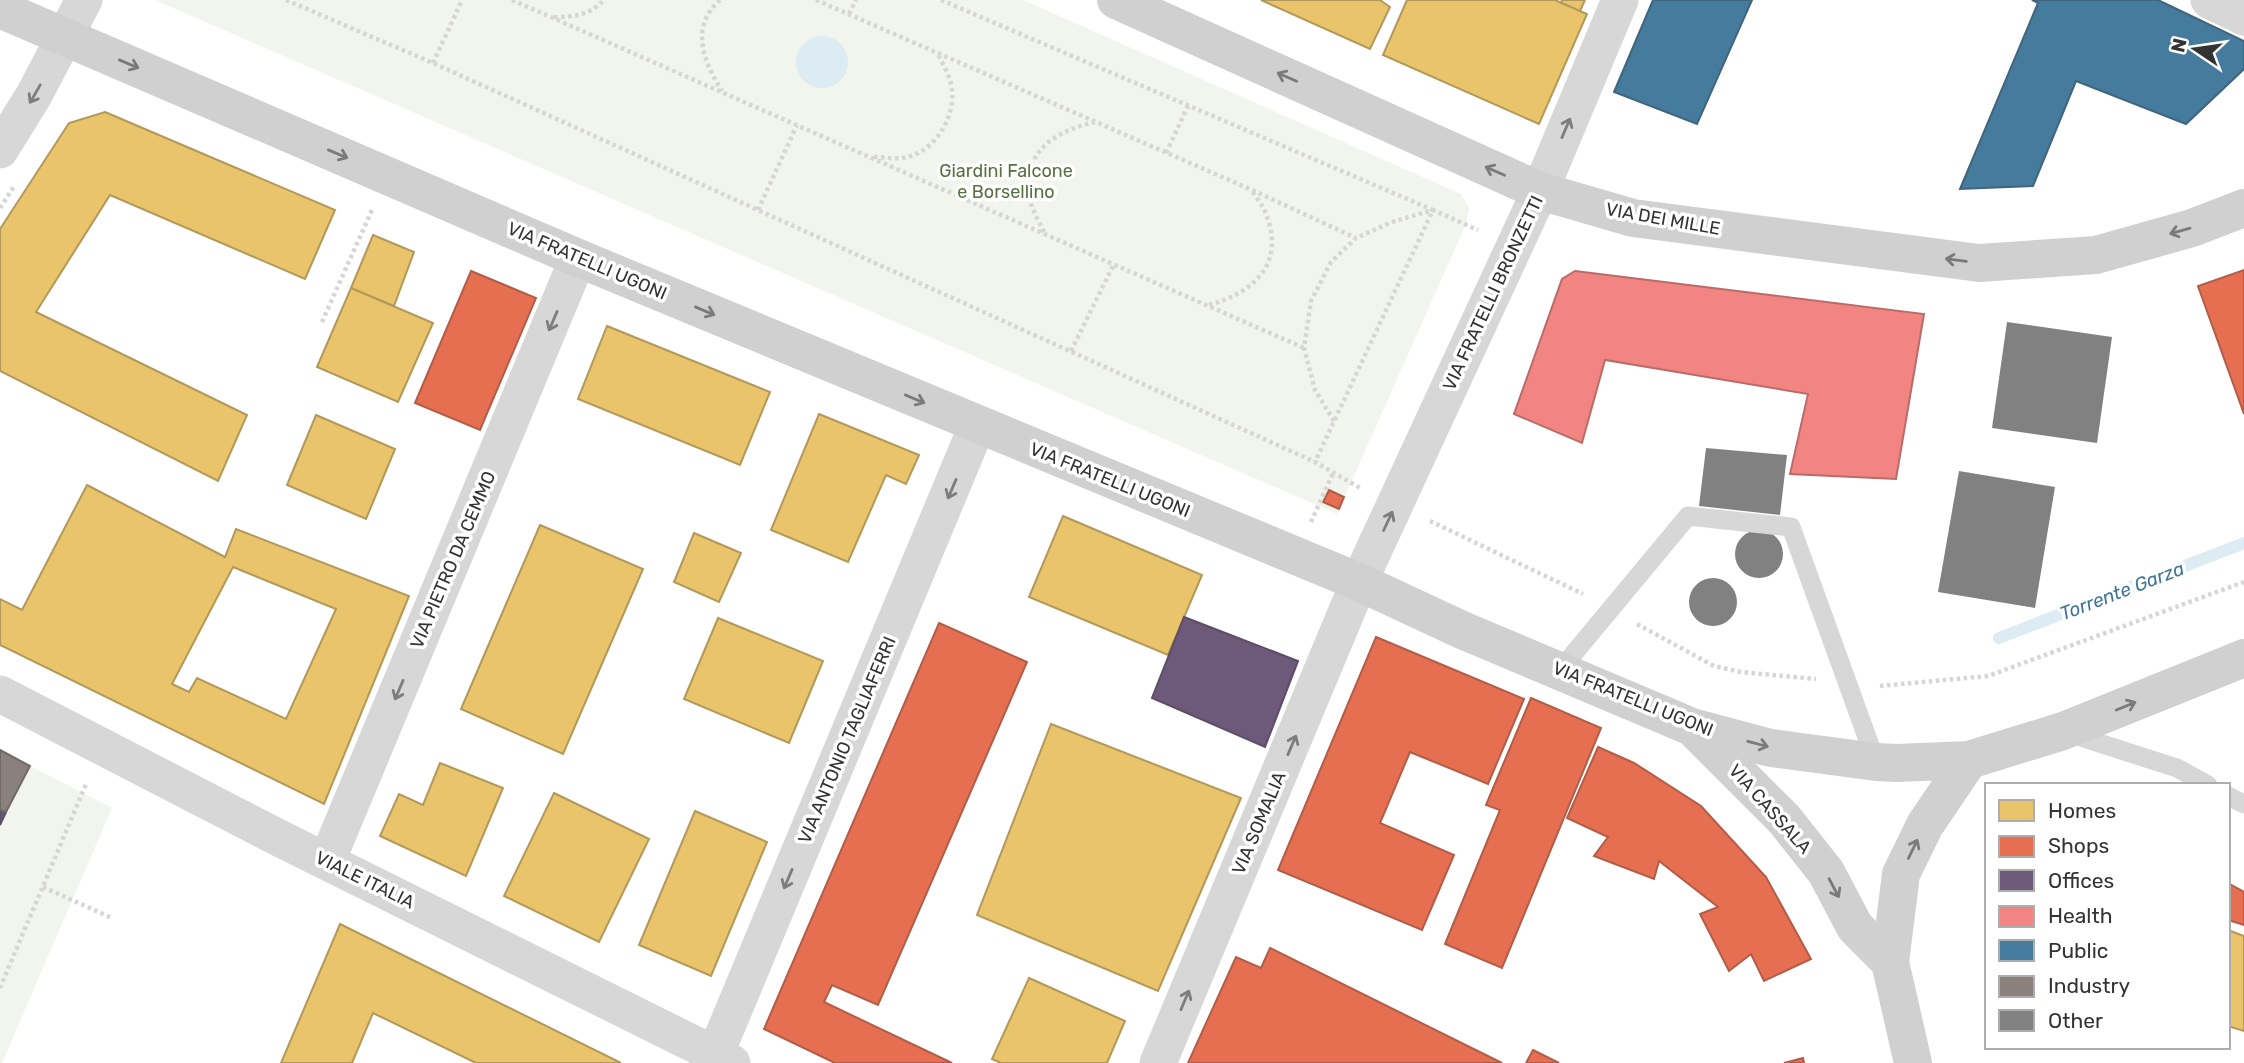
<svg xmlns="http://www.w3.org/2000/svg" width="2244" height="1063" font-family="Rubik,sans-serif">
  <rect width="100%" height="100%" fill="#fff"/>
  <path fill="#f1f5ed" d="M155,0H1023L1461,194L1469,208L1466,224L1337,514Z
    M30,766L112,808L2,1063H0V825Z"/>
  <path fill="#ddebf3" d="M796 62a26 26 0 1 1 52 0a26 26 0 1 1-52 0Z"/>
  <path fill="#e9c46a" stroke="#b2985a" stroke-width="2" fill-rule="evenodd" d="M1261,0H1380L1390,7L1370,49Z
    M1407,0H1555L1587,14L1539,124L1383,55Z
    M1562,0H1585L1580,11L1561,3Z
    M105,112L335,210L305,279L110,195L36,312L247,415L218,481L0,371V229L69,123Z
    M373,235L414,252L394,306L351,288Z
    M351,288L433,323L398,402L317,367Z
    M607,326L770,392L740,465L578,399Z
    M819,414L919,455L906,484L886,475L848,562L771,530Z
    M316,415L395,449L366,519L287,485Z
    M87,485L225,557L236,529L409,596L324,804L0,645V599L22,610ZM233,567L336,609L286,719L197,678L189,692L172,684Z
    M1063,516L1202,575L1168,655L1029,597Z
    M540,525L643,569L563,754L461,709Z
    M694,533L741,553L719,602L674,582Z
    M718,618L823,661L789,743L684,699Z
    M1051,724L1241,798L1158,991L977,915Z
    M440,763L503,788L466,876L380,836L399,794L423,805Z
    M554,793L649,839L599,942L504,896Z
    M695,811L767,842L711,976L639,945Z
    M340,924L621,1063H476L373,1013L352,1063H281Z
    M2228,930L2244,936V1031L2228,1026Z
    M1029,978L1125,1021L1107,1063H1001L992,1059Z"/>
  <path fill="#e76f51" stroke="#b15d48" stroke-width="2" d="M2244,270V414L2198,286Z
    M471,271L536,298L480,430L415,403Z
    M1329,490L1344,497L1339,509L1323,502Z
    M939,623L1027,662L878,1005L832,985L824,1002L952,1063H835L764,1029Z
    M1376,637L1524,699L1488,784L1410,752L1380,823L1454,855L1422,930L1278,870Z
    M1531,698L1601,728L1502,968L1445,944L1500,810L1486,805Z
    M1598,747L1634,763L1701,806L1766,877L1811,959L1764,981L1751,954L1729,971L1700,914L1718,907L1659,861L1654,879L1594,856L1608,837L1567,818Z
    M2228,883L2244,892V925L2228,920Z
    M1270,948L1502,1063H1188L1236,957L1261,968Z
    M1533,1050L1559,1063H1526Z
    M1803,1058L1804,1063H1784Z"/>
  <path fill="#6d597a" stroke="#5c4e65" stroke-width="2" d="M1184,617L1298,661L1265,747L1152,698Z
    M0,810L6,812L0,825Z"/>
  <path fill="#f28482" stroke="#b96c6a" stroke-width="2" d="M1575,271L1924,314L1896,479L1790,474L1808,394L1605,360L1582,443L1514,414L1562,279Z"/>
  <path fill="#457b9d" stroke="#40657d" stroke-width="2" d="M1653,0H1752L1697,124L1614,92Z
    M2032,0H2158L2244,41V69L2186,124L2076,81L2033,186L1960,189L2038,3Z"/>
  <path fill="#8a817c" stroke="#706a66" stroke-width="2" d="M0,750L30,766L6,812L0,810Z"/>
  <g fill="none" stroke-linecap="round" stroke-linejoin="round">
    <path stroke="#ddebf3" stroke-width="12" d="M1999,638L2244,543"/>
  </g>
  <path fill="#818181" d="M2007,322L2112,337L2097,443L1992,428Z
    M1706,448L1787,455L1780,515L1699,506Z
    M1959,471L2055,487L2035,608L1938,592Z
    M1735 554a24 24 0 1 1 48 0a24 24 0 1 1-48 0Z
    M1689 602a24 24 0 1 1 48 0a24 24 0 1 1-48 0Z"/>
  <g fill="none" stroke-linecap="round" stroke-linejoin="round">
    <path stroke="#d6d6d6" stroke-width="4.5" stroke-dasharray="3.5 3.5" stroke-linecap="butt" d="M286,0L433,63L1315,462L1362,489
      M512,0L1304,348
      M720,0C689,27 704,63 722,91
      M816,0L1252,190L1356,238
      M941,0L1433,210L1315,462
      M849,14L856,0
      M554,17C574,17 590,15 604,0
      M433,63L462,0
      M1166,153L1188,106
      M874,157C883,157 893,159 902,158C935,154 958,115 951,84C949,74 942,63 938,54
      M0,208L15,185
      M758,210L797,125
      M1044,232C1037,218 1027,201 1028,185C1028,146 1063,129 1095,122
      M1209,305C1253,293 1286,264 1266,214C1263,206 1257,198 1252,191
      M322,322L372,210
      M1071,351L1114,264
      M1334,421L1315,390L1304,348L1311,301L1331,262L1356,238L1392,222L1433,210L1478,230
      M1430,521L1583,594
      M1311,522L1333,473
      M1637,624L1714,666L1741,672L1816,679
      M1880,686L1988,676L2244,582
      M43,887L112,918
      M0,988L86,784"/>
    <path stroke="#d7d7d7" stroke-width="19" d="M1560,670L1688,516L1791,527L1876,762
      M2068,733L2177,768L2208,785
      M2228,796L2244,804"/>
    <path stroke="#d7d7d7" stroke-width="37" d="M2209,0L2244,17
      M0,150L34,95L84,0
      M0,694L281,839L732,1063
      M327,861L578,258
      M715,1055L977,426
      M1158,1063L1359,582L1540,191L1620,0"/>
    <path stroke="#d0d0d0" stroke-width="38" d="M1116,0L1540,191L1633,218L1979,263L2096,255L2192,228L2244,208
      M0,9L578,258L1359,582L1462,630L1692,727L1771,748L1876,762L1897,763L1969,760L2063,731L2244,658
      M1692,727L1784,819L1826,872L1855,927L1890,962
      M1913,1063L1890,962L1901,874L1925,825L1969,760"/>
  </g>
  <defs><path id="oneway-shaft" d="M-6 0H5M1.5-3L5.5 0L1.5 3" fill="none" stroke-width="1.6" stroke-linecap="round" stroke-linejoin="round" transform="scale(1.75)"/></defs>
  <g stroke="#7a7a7a">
    <use href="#oneway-shaft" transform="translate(129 64) rotate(23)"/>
    <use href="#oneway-shaft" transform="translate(1287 77) rotate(-156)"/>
    <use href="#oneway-shaft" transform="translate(338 154) rotate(23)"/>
    <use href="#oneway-shaft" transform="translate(1495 171) rotate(-156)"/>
    <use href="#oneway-shaft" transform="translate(2180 231) rotate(164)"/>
    <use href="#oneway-shaft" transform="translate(1956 260) rotate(-173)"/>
    <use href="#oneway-shaft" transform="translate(705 311) rotate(23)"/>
    <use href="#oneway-shaft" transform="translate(915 399) rotate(23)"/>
    <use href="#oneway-shaft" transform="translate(2126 706) rotate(-22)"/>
    <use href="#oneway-shaft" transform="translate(1758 744) rotate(15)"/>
    <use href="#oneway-shaft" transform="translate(1913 849) rotate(-64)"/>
    <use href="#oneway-shaft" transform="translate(1834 888) rotate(62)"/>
  </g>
  <g stroke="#7d7d7d">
    <use href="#oneway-shaft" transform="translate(35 94) rotate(120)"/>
    <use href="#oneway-shaft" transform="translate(1566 128) rotate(-67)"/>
    <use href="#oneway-shaft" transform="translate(553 321) rotate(113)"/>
    <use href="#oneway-shaft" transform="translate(952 489) rotate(113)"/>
    <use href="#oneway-shaft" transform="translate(1388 521) rotate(-65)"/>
    <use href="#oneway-shaft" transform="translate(399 690) rotate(113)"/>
    <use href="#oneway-shaft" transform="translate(1292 745) rotate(-67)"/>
    <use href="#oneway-shaft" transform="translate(788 879) rotate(113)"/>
    <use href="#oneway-shaft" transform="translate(1185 1000) rotate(-67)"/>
  </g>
  <g text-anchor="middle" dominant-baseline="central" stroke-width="7" stroke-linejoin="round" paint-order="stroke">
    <g font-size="18" fill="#56703f" stroke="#fff">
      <text x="1006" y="171">Giardini Falcone<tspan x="1006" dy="21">e Borsellino</tspan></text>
    </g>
    <g font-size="18" fill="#333" stroke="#fff">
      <text transform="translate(1663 219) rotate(10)">VIA DEI MILLE</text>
      <text transform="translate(587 261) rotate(23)">VIA FRATELLI UGONI</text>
      <text transform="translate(1493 293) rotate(-65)">VIA FRATELLI BRONZETTI</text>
      <text transform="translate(1110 480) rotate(22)">VIA FRATELLI UGONI</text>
      <text transform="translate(453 560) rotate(-67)">VIA PIETRO DA CEMMO</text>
      <text transform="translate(1633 699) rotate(22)">VIA FRATELLI UGONI</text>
      <text transform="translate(847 740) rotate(-67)">VIA ANTONIO TAGLIAFERRI</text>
      <text transform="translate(1770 809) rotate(48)">VIA CASSALA</text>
      <text transform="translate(1259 823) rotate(-67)">VIA SOMALIA</text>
      <text transform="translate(365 880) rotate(26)">VIALE ITALIA</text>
    </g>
    <g font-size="19" font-style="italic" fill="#3f7597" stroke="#fff">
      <text transform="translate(2122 591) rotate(-21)">Torrente Garza</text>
    </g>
  </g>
  <rect x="1985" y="783" width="245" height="266" fill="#ffffff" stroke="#adadad" stroke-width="2"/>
  <rect x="1999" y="800" width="35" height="21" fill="#e9c46a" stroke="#adadad" stroke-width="2"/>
  <text x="2048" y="818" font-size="21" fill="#333333">Homes</text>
  <rect x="1999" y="836" width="35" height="21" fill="#e76f51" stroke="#adadad" stroke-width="2"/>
  <text x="2048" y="853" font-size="21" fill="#333333">Shops</text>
  <rect x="1999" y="870" width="35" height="21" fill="#6d597a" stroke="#adadad" stroke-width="2"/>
  <text x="2048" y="888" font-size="21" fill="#333333">Offices</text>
  <rect x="1999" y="906" width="35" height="21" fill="#f28482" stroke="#adadad" stroke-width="2"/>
  <text x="2048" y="923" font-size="21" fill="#333333">Health</text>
  <rect x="1999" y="940" width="35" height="21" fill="#457b9d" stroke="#adadad" stroke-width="2"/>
  <text x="2048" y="958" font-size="21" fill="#333333">Public</text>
  <rect x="1999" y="976" width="35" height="21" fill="#8a817c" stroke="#adadad" stroke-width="2"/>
  <text x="2048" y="993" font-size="21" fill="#333333">Industry</text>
  <rect x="1999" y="1010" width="35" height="21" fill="#818181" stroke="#adadad" stroke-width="2"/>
  <text x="2048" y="1028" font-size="21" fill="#333333">Other</text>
  <g transform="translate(2195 49) rotate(283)" stroke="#ffffff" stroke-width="5" paint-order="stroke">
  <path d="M0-5L12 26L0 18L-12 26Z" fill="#333333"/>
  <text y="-10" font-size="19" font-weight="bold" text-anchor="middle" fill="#333333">N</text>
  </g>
</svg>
